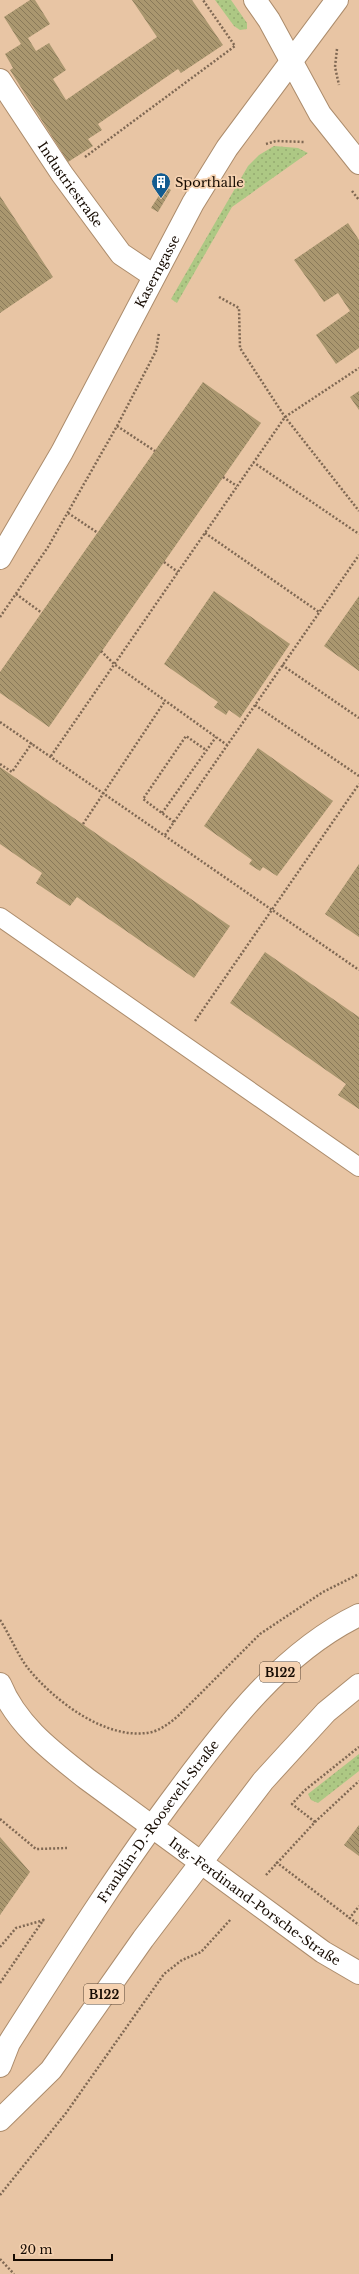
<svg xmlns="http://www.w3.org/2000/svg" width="359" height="2274" font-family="'Libre Baskerville',serif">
  <defs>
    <pattern id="grass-dots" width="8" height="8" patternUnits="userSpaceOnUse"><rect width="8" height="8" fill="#adc884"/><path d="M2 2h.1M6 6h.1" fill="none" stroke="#94aa70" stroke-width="1.8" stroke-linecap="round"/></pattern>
    <pattern id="building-back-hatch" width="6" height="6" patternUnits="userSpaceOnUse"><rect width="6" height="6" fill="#aa976f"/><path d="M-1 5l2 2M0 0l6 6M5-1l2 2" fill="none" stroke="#897959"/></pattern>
  </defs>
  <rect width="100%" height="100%" fill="#e8c5a4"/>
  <path fill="url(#grass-dots)" d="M215,0H231L247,23V29L240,30L234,26Z
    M274,146L298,148L308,153L232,207L177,303L171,299L248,166L259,155Z
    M359,1754V1771L318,1803L311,1800L308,1794Z"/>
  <path fill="url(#building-back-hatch)" d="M30,0H35L50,24L28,38L36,51L49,43L66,70L53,79L66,100L157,37L132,0H192L223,45L181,73L178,69L98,124L102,130L88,139L93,146L68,162L10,70L13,68L5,54L21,44L4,17Z
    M165,186L171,190L158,212L151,208Z
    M0,196L53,277L0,313Z
    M348,223L359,240V348L336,364L316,335L350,311L338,293L324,302L294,260Z
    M203,382L261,423L49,727L0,693V672Z
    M359,391V410L350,397Z
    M214,591L290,644L240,718L229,710L226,715L214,707L218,702L164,664Z
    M359,596V671L324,646Z
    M258,748L333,801L277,876L263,867L260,871L249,864L252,860L204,826Z
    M0,767L230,926L194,978L77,897L70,906L36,883L42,873L0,844Z
    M359,864V937L325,914Z
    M265,952L359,1017V1109L338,1095L346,1084L230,1003Z
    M359,1825V1856L344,1845Z
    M0,1837L30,1872L0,1915Z"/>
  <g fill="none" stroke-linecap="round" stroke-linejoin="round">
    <defs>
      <path id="lane" d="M0,917L359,1167"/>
      <g id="street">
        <path d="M255,0L269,20L320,114L359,163"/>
        <path id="s1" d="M0,80L62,174L121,254L154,276"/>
        <path id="s2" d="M0,558L62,452L193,203L227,148L337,0"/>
        <path id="s3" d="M0,1684C17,1726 53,1752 87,1779L323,1952L359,1973"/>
      </g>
      <g id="primary">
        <path id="s4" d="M0,2066L9,2043C64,1957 118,1871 179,1790C228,1724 283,1652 359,1615"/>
        <path d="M0,2120L51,2070L143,1939L263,1781L326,1712L359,1685"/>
      </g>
    </defs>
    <use href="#lane" stroke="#ac8c6c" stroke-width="20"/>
    <use href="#street" stroke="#ac8c6c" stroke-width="24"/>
    <use href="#primary" stroke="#ac8c6c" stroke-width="24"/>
    <path stroke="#7f6853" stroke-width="2.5" stroke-dasharray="2 2" stroke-linecap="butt" d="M337,49L335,67L339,85
      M266,144L276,141L305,142
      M85,157L235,46L203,0
      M352,191L359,200
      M219,297L239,308L240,348L285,417L359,511
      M117,426L155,451
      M253,462L359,534
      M223,477L237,486
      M68,513L98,533
      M205,533L319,612
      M164,562L178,572
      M16,594L42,613
      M0,617L48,547L117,426L156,351L159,333
      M101,651L114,664L227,745
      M282,665L359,718
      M255,705L359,776
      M0,722L359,970
      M51,756L285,417L359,368
      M0,764L12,772L32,743
      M162,813L216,737
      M174,822L143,799L186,736L206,750
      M83,824L165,701
      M165,835L359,555
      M195,1021L359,784
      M0,1620C10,1635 16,1652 27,1667C53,1700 107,1742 152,1732C162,1729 170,1723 178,1716L260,1634L323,1592L359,1574
      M0,1819L36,1849L67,1848
      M315,1822L292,1804L304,1791L359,1747
      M276,1862L359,1925
      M266,1875L315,1822L359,1781
      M349,1919L359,1906
      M0,1947L16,1928L44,1920
      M0,1983L44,1919
      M0,2195L66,2113L164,1974L182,1960L201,1952L231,1919
      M0,2259L14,2274"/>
    <use href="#lane" stroke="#fff" stroke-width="18"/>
    <use href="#street" stroke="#fff" stroke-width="22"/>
    <use href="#primary" stroke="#fff" stroke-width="22"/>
  </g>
  <defs>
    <symbol id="building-pin" viewBox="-11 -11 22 30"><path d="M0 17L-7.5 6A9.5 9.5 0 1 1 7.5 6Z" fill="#135c90" stroke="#f5d2b1"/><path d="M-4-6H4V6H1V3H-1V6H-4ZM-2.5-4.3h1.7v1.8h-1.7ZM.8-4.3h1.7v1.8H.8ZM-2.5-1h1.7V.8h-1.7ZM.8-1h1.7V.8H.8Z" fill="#fff"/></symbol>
  </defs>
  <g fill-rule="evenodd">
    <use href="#building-pin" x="150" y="171" width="22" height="30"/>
  </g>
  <g text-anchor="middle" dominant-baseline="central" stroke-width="3.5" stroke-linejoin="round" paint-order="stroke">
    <g fill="#f5d2b1" stroke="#594736" stroke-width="1">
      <rect x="260" y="1662" width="40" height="20" rx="3"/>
      <rect x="84" y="1984" width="40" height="20" rx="3"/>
    </g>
    <g font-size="12" font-weight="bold" fill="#160b02">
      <text x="280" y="1672">B122</text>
      <text x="104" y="1994">B122</text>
    </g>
    <g font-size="13" fill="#160b02" stroke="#f5d2b1" text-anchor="start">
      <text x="175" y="182">Sporthalle</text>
    </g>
    <g font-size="13" fill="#160b02" stroke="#f5d2b1">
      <text stroke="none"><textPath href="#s1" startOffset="126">Industriestraße</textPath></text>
      <text stroke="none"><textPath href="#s2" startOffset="327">Kaserngasse</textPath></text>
      <text stroke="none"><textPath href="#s4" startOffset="292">Franklin-D.-Roosevelt-Straße</textPath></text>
      <text stroke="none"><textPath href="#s3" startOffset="338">Ing.-Ferdinand-Porsche-Straße</textPath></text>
    </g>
  </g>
  <path d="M14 2254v6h98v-6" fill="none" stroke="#160b02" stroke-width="2"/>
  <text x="20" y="2254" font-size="12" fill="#160b02" stroke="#f5d2b1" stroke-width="3" paint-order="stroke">20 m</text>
</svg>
